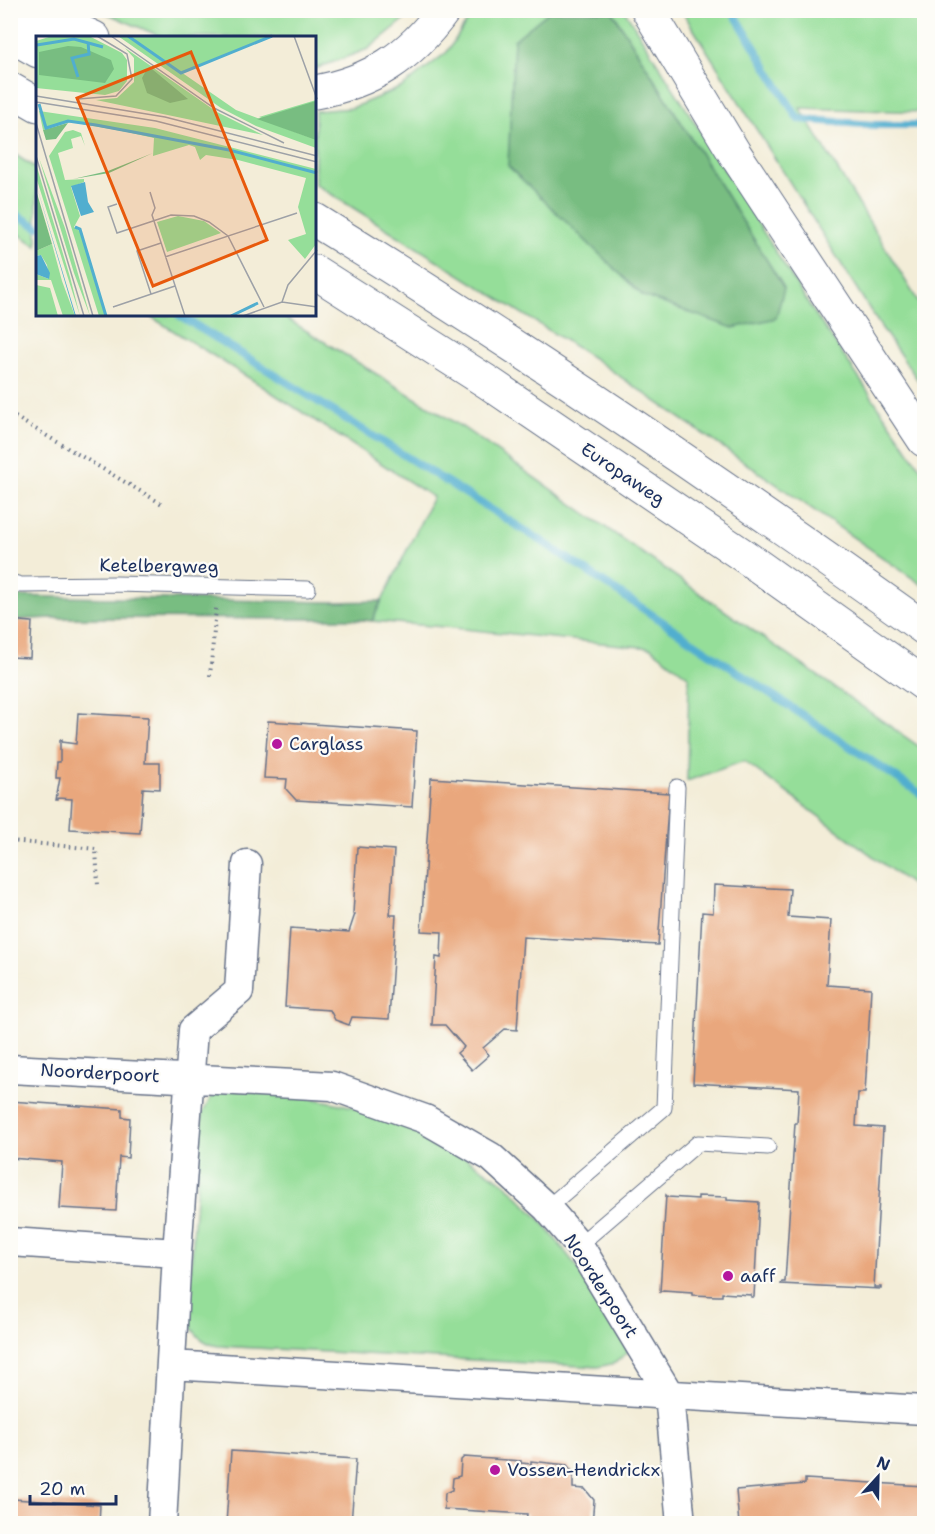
<svg xmlns="http://www.w3.org/2000/svg" width="935" height="1534" font-family="'Shantell Sans',sans-serif">
  <rect width="100%" height="100%" fill="#fdfcf7"/>
  <filter id="ink" filterUnits="userSpaceOnUse"><feTurbulence type="fractalNoise" baseFrequency=".0167" numOctaves="2"/><feDisplacementMap in="SourceGraphic" scale="12" xChannelSelector="R" yChannelSelector="G"/><feConvolveMatrix kernelMatrix="1 2 1 2 8 2 1 2 1" color-interpolation-filters="sRGB"/></filter>
  <filter id="wash" filterUnits="userSpaceOnUse"><feTurbulence type="fractalNoise" baseFrequency=".008" numOctaves="4" result="noise"/><feDisplacementMap in="SourceGraphic" scale="24" xChannelSelector="R" yChannelSelector="G"/><feGaussianBlur stdDeviation="1.35" result="paint"/><feColorMatrix in="noise" values="0 0 0 0 0 0 0 0 0 0 0 0 0 0 0 0 0 1.4 0 .05"/><feComposite in="paint" operator="in"/></filter>
  <g filter="url(#wash)">
    <rect width="100%" height="100%" fill="#f3edd8"/>
    <path fill="#95de99" stroke="#58867c" stroke-width="1.5" d="M101,11H411L404,20L368,49L315,69V38L162,37Z
      M474,11H550L514,40L784,288L612,11H625L811,308L924,473V586L593,358L315,184V111L352,108L402,87L447,52Z
      M682,11H924V112L800,108L924,311V389L879,324Z
      M11,152L37,169V246L11,229Z
      M148,315H281L462,427L924,750V894L744,761L687,781L689,677L651,648L444,627L372,621L433,497L254,381Z
      M229,1089L297,1095L378,1112L445,1144L506,1184L544,1224L607,1306L628,1352L615,1363L598,1367L218,1346C202,1343 196,1335 187,1321L202,1114L212,1096Z"/>
    <path fill="#78bd81" stroke="#4a7670" stroke-width="1.5" d="M550,11H612L784,288L776,318L733,328L643,296L508,166L514,40Z
      M10,596L332,602L381,601L372,621L348,619L52,618L14,620L11,619Z"/>
    <g fill="none" stroke-linecap="round" stroke-linejoin="round">
      <path stroke="#51aecf" stroke-width="8" d="M732,10L798,119L874,125H924
        M10,211L38,227
        M179,315L540,540L924,796"/>
    </g>
    <g id="blocks">
      <path fill="#e9a77d" d="M10,620L32,622L30,658L10,657Z
        M78,713L148,717L145,763H160V789L143,788L140,833L70,829L72,799L58,798V800H56L60,778H56L57,762H60V740H62V742L76,744Z
        M268,721L417,731L412,807L296,800L286,789L287,779L264,778Z
        M431,778L669,793L658,945L523,937L517,1030L505,1029L483,1048L489,1055L472,1070L457,1053L464,1047L445,1025H432L436,957L441,958L442,932L421,931Z
        M357,847L394,850L390,915H396L389,1019L352,1017L349,1025L335,1020L330,1010L285,1007L290,928L349,932L355,914H353Z
        M714,885L790,889L788,917L831,920L827,985L871,988L865,1093H858L856,1126L883,1128L874,1287H881V1289L781,1284L782,1282H785L795,1123H797L799,1089L693,1083L702,912L713,913Z
        M10,1101L122,1109V1117L130,1118L128,1158L119,1157L116,1211L59,1208L62,1162L10,1158Z
        M666,1195L668,1197L698,1199V1196L727,1197V1200L759,1202L754,1297H751V1295L722,1293V1296H718L692,1295V1292L663,1290L660,1292Z
        M231,1451L356,1459L351,1524H226Z
        M464,1457L521,1461V1463L531,1464V1461L567,1465L573,1472V1488L585,1489L594,1500L592,1524H526L527,1514L444,1509L445,1493L452,1490L453,1478L460,1476L461,1460Z
        M805,1479L924,1486V1524H739L736,1490L805,1484Z
        M13,1499L100,1505L99,1524H11Z"/>
    </g>
  </g>
  <g filter="url(#ink)">
    <use href="#blocks" fill-opacity="0" stroke="#677289" stroke-width="1.5"/>
    <g fill="none" stroke-linecap="round" stroke-linejoin="round">
      <defs>
        <path id="service" d="M10,582L21,585L116,584L308,589
          M547,1208L664,1108L677,787
          M579,1245L698,1143L768,1147"/>
        <path id="minor" d="M10,1069L332,1086L425,1119L491,1157L547,1208L579,1245L669,1394L681,1524
          M10,1242L177,1253
          M171,1365L924,1410
          M162,1524L177,1253L193,1030L239,991L247,864"/>
        <path id="motorway" d="M19,10L68,26L94,38
          M648,10L735,154L924,440
          M10,35L38,51
          M10,89L38,105
          M315,92C371,82 410,57 444,10
          M315,220C523,348 726,486 924,628
          M315,272L489,383L747,558L924,684"/>
      </defs>
      <use href="#service" stroke="#677289" stroke-width="17"/>
      <use href="#minor" stroke="#677289" stroke-width="31"/>
      <use href="#motorway" stroke="#677289" stroke-width="35"/>
      <path stroke="#677289" stroke-width="4" stroke-dasharray="1.5 4.5" stroke-linecap="butt" d="M10,414L162,504
        M210,676L216,608
        M10,841L96,849L98,886"/>
      <use href="#service" stroke="#fff" stroke-width="15"/>
      <use href="#minor" stroke="#fff" stroke-width="28"/>
      <use href="#motorway" stroke="#fff" stroke-width="33"/>
    </g>
  </g>
  <g fill="#b5179e" stroke="#fdfcf7" stroke-width="2">
    <circle cx="277" cy="744" r="6"/>
    <circle cx="728" cy="1276" r="6"/>
    <circle cx="495" cy="1470" r="6"/>
  </g>
  <g text-anchor="middle" dominant-baseline="central" stroke-width="4.5" stroke-linejoin="round" paint-order="stroke">
    <g font-size="18" fill="#1b2f5e" stroke="#fdfcf7">
      <text transform="translate(623 474) rotate(34)">Europaweg</text>
      <text transform="translate(159 566) rotate(1)">Ketelbergweg</text>
      <text transform="translate(100 1073) rotate(3)">Noorderpoort</text>
      <text transform="translate(601 1286) rotate(57)">Noorderpoort</text>
    </g>
    <g font-size="18" fill="#1b2f5e" stroke="#fdfcf7" text-anchor="start">
      <text x="289" y="744">Carglass</text>
      <text x="740" y="1276">aaff</text>
      <text x="507" y="1470">Vossen-Hendrickx</text>
    </g>
  </g>
  <g transform="translate(36 36)">
    <rect width="280" height="280" fill="#f3edd8"/>
    <path d="M16,0H53L86,17L91,24V45L83,55L69,59L0,52V5ZM82,0H239L145,36L200,74L275,102L223,81L280,64V112L220,90L185,72ZM89,12L181,76L227,99L60,64L81,62L98,46V22ZM3,75L119,92L280,133V208L269,223L252,204L270,198L262,171L270,142L202,124L170,119L164,124L159,111L153,109L117,120L118,102L91,96L35,86L7,94ZM37,94L45,97L49,110L45,100L35,103L37,112L22,117L29,144L48,143V146L35,151L44,180L38,191L45,196L69,280H63L13,120L29,96ZM3,122L29,192L54,280L38,237ZM0,128L34,241L44,280L0,141ZM142,180L168,185L185,197L131,216L121,186ZM16,208L26,245L39,280H27L15,244H0V238L13,243L11,229L5,219L0,220V215ZM0,249L14,252L22,280H0Z" fill="#95de99"/>
    <path d="M32,10L45,11L75,24L78,33L69,47L3,39V16ZM111,33H116L152,63L134,67L111,57L106,42ZM280,65V104L221,83ZM32,87L20,103L10,104L7,94ZM117,117L73,137L37,143L72,135ZM0,154L16,208L0,215Z" fill="#78bd81"/>
    <path d="M49,146L52,166L58,176L45,180L35,150ZM0,148L40,280H39ZM5,219L14,237L13,243L0,238V220Z" fill="#51aecf"/>
    <path fill="none" stroke="#51aecf" stroke-width="3" d="M92,0L145,37L236,0M1,9L38,3L67,11M42,41L36,22L53,18L52,6M3,68L10,92L32,85L60,89L193,114L281,137M39,191L44,193L70,280M195,280L222,267"/>
    <path fill="none" stroke="#9da1a7" stroke-width="1.5" d="M75,0L178,72L248,107M258,0L281,63M0,60L129,81L281,120M42,63L80,60L96,43L91,18L61,0M0,66L120,85L281,126M0,87L57,280M0,120L48,280M114,156L119,172L116,179L149,280M81,168L72,171L81,197L135,179L158,180L173,186L192,200L228,271M129,221L261,177M115,258L101,215L125,207M246,266L252,249L281,214M77,271L139,250M207,280L246,266L281,271"/>
    <path fill="#e8590c" fill-opacity="0.15" stroke="#e8590c" stroke-width="3" d="M155,16L231,204L117,250L41,62Z"/>
    <rect width="280" height="280" fill="none" stroke="#1b2f5e" stroke-width="3"/>
  </g>
  <rect width="935" height="1534" fill="none" stroke="#fdfcf7" stroke-width="36"/>
  <g transform="translate(878 1477) rotate(22)" stroke="#fdfcf7" stroke-width="4.5" paint-order="stroke">
  <path d="M0-4.5L10 22L0 15L-10 22Z" fill="#1b2f5e"/>
  <text y="-9" font-size="16" font-weight="bold" text-anchor="middle" fill="#1b2f5e">N</text>
  </g>
  <path d="M30 1495v9h86v-9" fill="none" stroke="#1b2f5e" stroke-width="3"/>
  <text x="39" y="1495" font-size="18" fill="#1b2f5e" stroke="#fdfcf7" stroke-width="4.5" paint-order="stroke">20 m</text>
</svg>
